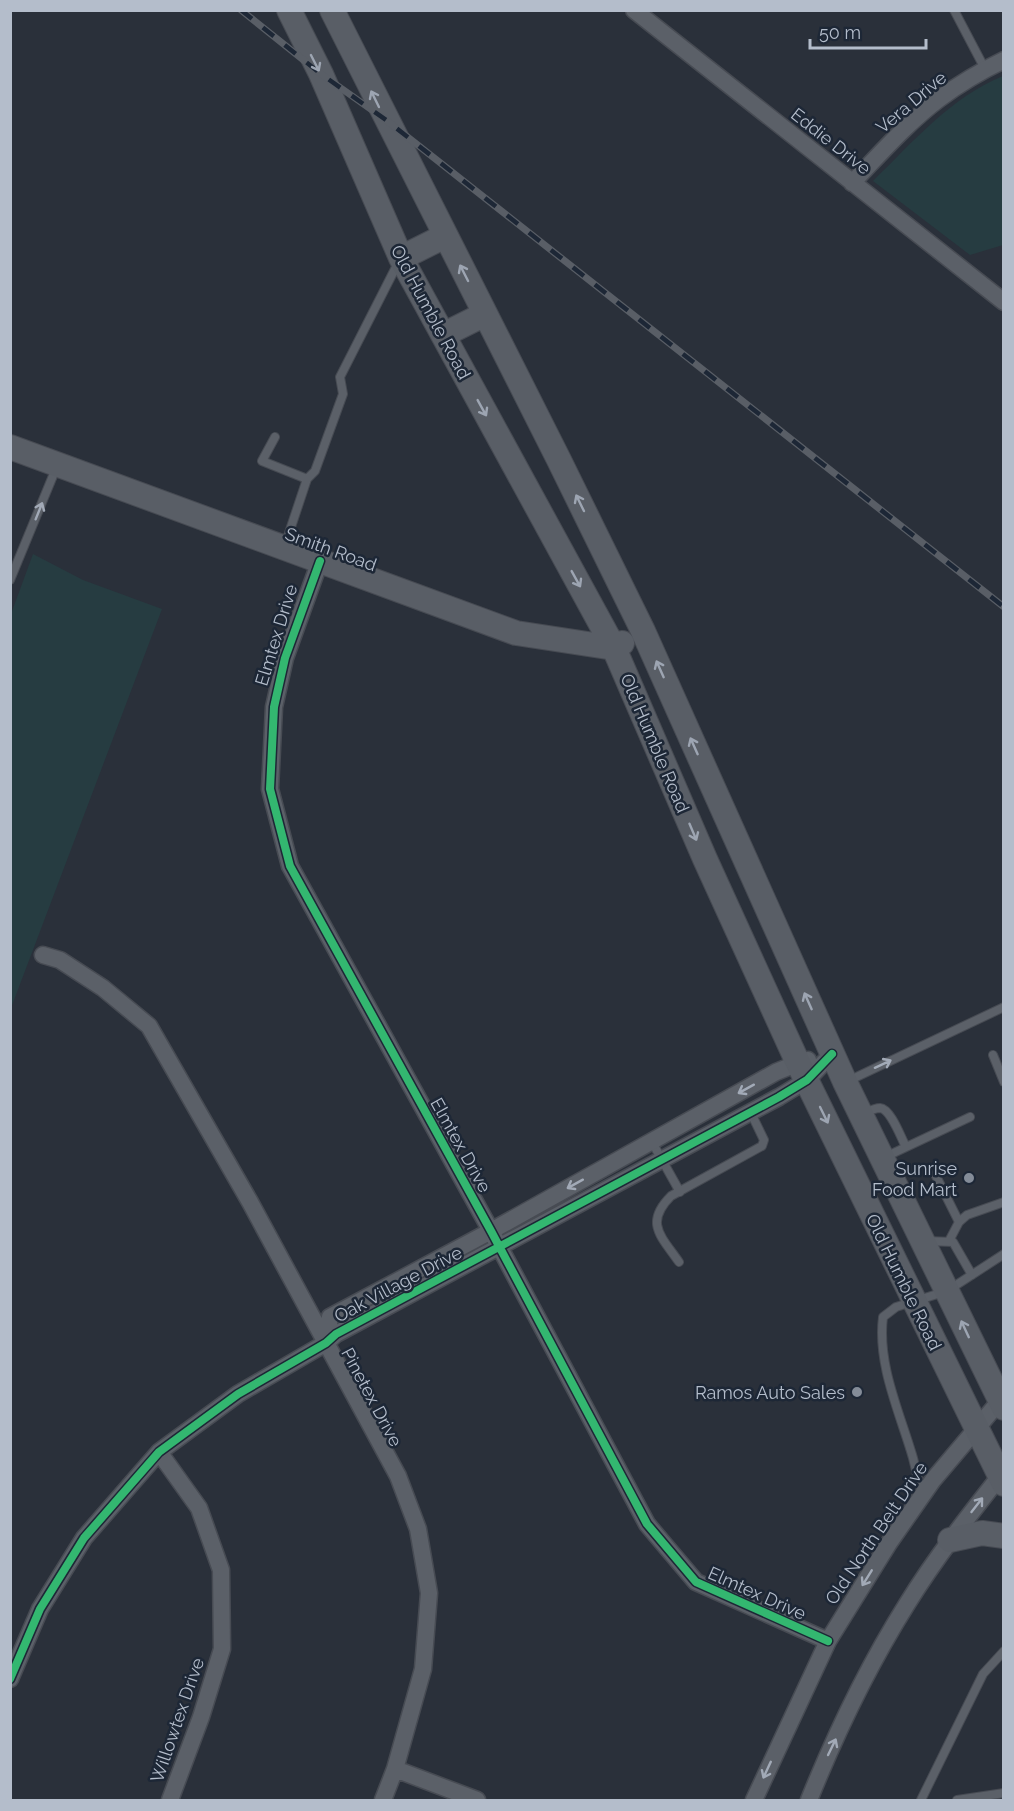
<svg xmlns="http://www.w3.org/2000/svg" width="1014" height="1811" font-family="Raleway,sans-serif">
  <rect width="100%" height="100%" fill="#2a303a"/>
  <path fill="#263c41" d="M1003,76V245L970,255L873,181C913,142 951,97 1003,76Z
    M33,554L83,580L162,609L11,1008V614Z"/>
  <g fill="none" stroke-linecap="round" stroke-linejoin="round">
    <defs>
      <path id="lane" d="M954,10L985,69
        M275,437L262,461L307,479
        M285,545L307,479L315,471L343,394L340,377L398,263
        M10,580L57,466
        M993,1055L1004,1082
        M848,1081L1004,1007
        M862,1114C867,1112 874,1108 880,1108C891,1109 901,1138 906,1147
        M652,1142L680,1192
        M885,1157L970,1117
        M935,1174L959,1222
        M927,1241L953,1242L972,1275
        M949,1241L959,1222L967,1215L1004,1202
        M679,1262C661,1236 644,1223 671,1196L762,1146L764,1140L751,1113
        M922,1495C919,1483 916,1470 913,1458C900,1413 877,1365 883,1317L896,1307L947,1291L1004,1254
        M921,1800L983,1674L1004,1651
        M957,1800L1004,1793"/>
      <path id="street" d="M634,10L1004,302
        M852,183C880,154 907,123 939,99C959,84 981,71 1004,60
        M320,561L285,658L274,707L270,789L290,866L491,1231L647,1524L696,1582L828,1641
        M43,955L60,960L103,988L149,1026L250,1202L398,1476L418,1529L429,1593L423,1669L395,1769L383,1800
        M326,1343L330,1317L491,1231L776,1072L798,1063L808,1060
        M159,1452L199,1508L221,1570L222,1649L201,1717L170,1800
        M10,1679L40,1609L84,1538L159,1452L238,1394L326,1343L336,1334L779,1097L807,1080L832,1054
        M395,1769L477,1800
        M754,1800L828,1641L889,1543L933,1480L1004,1396
        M809,1800C836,1733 868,1666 907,1604C936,1557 970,1514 1004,1471"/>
      <path id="secondary" d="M289,10L321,74L401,258L614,648L705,859L798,1063L1004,1484
        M332,10L559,460L643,631L845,1082L1004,1408
        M401,258L445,236
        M443,335L485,314
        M10,447L516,633L614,648L622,643
        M950,1540L982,1533L1004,1536"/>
    </defs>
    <use href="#lane" stroke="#474b53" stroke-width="10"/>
    <use href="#street" stroke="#474b53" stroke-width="19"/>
    <use href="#secondary" stroke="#474b53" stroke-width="26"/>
    <use href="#lane" stroke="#5b6068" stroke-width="8"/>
    <use href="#street" stroke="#5b6068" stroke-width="16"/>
    <use href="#secondary" stroke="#595e66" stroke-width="24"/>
    <defs>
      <path id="rail" d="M241,10L321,74L386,120L1004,607"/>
    </defs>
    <use href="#rail" stroke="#595e66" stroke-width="7"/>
    <use href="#rail" stroke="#1d2736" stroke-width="4.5" stroke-dasharray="14" stroke-linecap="butt"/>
    <defs>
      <path id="cycleway" d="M320,561L285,658L274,707L270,789L290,866L491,1231L647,1524L696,1582L828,1641
        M10,1679L40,1609L84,1538L159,1452L238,1394L326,1343L336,1334L779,1097L807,1080L832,1054"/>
    </defs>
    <use href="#cycleway" stroke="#1d2736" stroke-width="11"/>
    <use href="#cycleway" stroke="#33b770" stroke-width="8"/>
  </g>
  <defs><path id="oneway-shaft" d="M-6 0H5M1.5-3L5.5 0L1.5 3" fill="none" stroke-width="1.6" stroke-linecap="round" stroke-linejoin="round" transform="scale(1.5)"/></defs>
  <g stroke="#9da5b2">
    <use href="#oneway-shaft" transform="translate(315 63) rotate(63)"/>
    <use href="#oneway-shaft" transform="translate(375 99) rotate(-116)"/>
    <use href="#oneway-shaft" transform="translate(464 273) rotate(-117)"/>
    <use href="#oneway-shaft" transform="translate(482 408) rotate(61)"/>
    <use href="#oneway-shaft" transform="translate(580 503) rotate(-116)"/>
    <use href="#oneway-shaft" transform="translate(576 579) rotate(61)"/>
    <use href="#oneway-shaft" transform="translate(660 669) rotate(-114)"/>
    <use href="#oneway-shaft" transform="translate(694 746) rotate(-114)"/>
    <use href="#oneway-shaft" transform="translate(693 832) rotate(67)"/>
    <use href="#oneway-shaft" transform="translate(808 1001) rotate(-114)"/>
    <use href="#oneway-shaft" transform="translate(824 1115) rotate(64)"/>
    <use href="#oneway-shaft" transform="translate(965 1329) rotate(-115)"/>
  </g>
  <g stroke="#a2aab7">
    <use href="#oneway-shaft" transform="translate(39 511) rotate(-68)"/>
    <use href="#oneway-shaft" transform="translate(883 1064) rotate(-25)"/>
    <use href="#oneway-shaft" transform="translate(746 1089) rotate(151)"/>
    <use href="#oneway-shaft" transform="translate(575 1184) rotate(151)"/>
    <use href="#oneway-shaft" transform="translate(977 1505) rotate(-52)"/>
    <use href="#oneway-shaft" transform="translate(867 1578) rotate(122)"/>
    <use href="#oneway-shaft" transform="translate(832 1747) rotate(-64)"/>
    <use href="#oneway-shaft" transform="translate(767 1770) rotate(115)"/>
  </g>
  <g fill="#848c98" stroke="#1d2736" stroke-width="2">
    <circle cx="969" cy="1178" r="6"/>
    <circle cx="857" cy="1392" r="6"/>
  </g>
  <g text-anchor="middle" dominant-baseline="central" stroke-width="5" stroke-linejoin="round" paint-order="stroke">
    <g font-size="18" fill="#b4bdcb" stroke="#1d2736">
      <text transform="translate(911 102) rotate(-40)">Vera Drive</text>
      <text transform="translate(831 141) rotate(38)">Eddie Drive</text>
      <text transform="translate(431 312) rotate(62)">Old Humble Road</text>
      <text transform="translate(331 549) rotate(20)">Smith Road</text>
      <text transform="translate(276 635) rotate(-73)">Elmtex Drive</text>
      <text transform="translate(655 743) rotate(67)">Old Humble Road</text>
      <text transform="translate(461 1145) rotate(61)">Elmtex Drive</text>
      <text transform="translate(904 1282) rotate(64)">Old Humble Road</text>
      <text transform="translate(398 1284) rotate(-28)">Oak Village Drive</text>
      <text transform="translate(372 1397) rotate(62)">Pinetex Drive</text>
      <text transform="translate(876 1533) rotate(-56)">Old North Belt Drive</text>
      <text transform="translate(757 1593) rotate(24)">Elmtex Drive</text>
      <text transform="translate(177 1720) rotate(-71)">Willowtex Drive</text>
    </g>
    <g font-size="18" fill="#b4bdcb" stroke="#1d2736" text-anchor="end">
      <text x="957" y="1168">Sunrise<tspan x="957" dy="21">Food Mart</tspan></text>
      <text x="845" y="1392">Ramos Auto Sales</text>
    </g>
  </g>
  <rect width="1014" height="1811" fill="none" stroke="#b4bdcb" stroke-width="24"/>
  <path d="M810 39v9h116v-9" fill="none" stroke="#b4bdcb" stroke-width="3"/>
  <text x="819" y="39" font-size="18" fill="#b4bdcb" stroke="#1d2736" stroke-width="4.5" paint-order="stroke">50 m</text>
</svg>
